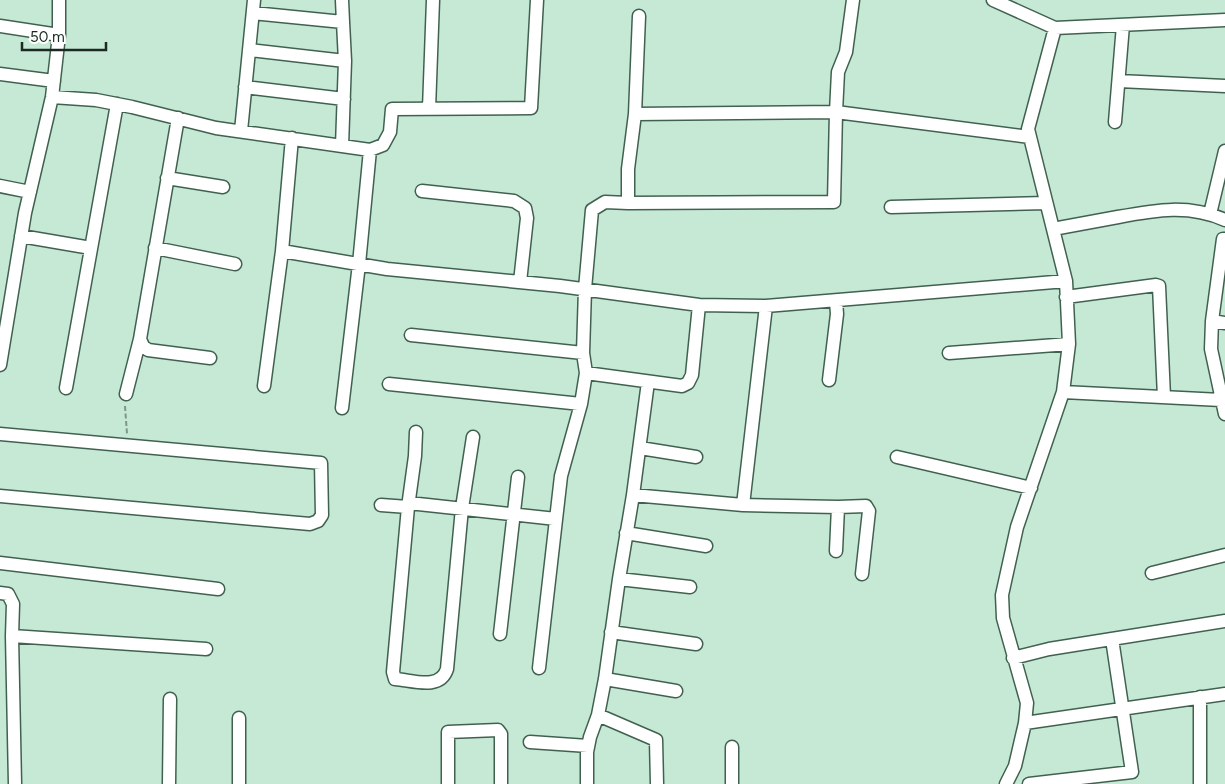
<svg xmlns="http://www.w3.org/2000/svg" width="1225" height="784" font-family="Figtree,sans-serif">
  <rect width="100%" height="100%" fill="#c5e9d5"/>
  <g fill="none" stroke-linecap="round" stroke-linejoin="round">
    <defs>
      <path id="minor" d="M993,0L1055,28L1225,20
        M253,13L343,22L342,0
        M639,16L635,114L628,169V203L834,202L836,112L1030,137
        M343,22L345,61
        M0,26L59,35
        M249,50L345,61L342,146
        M0,74L54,81
        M1119,81L1225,86
        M245,87L344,99
        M52,97L96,100L132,107L216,128L370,150L383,145L390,132L392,109L531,108L537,0
        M429,109L433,0
        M635,114L836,112L838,72L846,52L853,0
        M178,118L140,339L143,346L148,350L210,358
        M1115,122L1123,25
        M241,131L254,0
        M292,138L282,251L387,269L560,286L699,305
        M167,178L223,187
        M0,186L30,192
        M422,191L514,201L525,208L527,218L520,282
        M891,207L1046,203
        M1210,214L1225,151
        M1053,229C1075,225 1096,221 1118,217C1156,210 1189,204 1225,220
        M21,236L91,248
        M1225,239H1223L1212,321L1211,349L1225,414
        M155,248L235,264
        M1066,297L1156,285L1159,286L1164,397
        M1212,321L1225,323
        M411,335L583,353L586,373
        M583,353L585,289L592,210L605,202L628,203
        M949,353L1069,344
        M0,365L25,213L52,97L59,35V0
        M829,380L837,314L836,301
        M389,384L581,404L586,373L682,386L688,383L692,375L699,305L766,306
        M264,386L282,251
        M66,388L117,104
        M1063,392L1221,400
        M126,394L140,339
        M342,408L359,264L370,150
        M416,432L415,456L408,507L393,672L395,679C412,680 440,691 447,669L462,508L473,437
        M0,434L321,463L322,515L318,521L310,524L0,496
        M640,448L696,457
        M897,457L1031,488
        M633,495L648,382
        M381,505L408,507L409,503L556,519
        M743,505L838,507L836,551
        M838,507L866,506L869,511L862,574
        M626,533L706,546
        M0,563L218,589
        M1152,573L1225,555
        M619,579L690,587
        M0,593L8,594L13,604L12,636L15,784
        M611,632L696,644
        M500,634L518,477
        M12,636L206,649
        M1013,658L1049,649L1225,621
        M539,668L561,476L581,404
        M605,679L676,691
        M1200,697V784
        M598,715L656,740L657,784
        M239,718V784
        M1025,723L1225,694
        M530,742L588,746
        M732,747V784
        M169,784L170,699
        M448,784V732L498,730L501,734V784
        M587,784V752L590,737L598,715L605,679L619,579L633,495L743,505L766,306L1066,281
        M1006,784L1015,766L1025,723L1027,703L1003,618L1002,595L1017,527L1063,392L1069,344L1066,281L1028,129L1055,28
        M1029,784L1132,772L1112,639"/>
    </defs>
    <use href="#minor" stroke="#416150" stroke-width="15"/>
    <path stroke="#7c9688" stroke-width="2" stroke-dasharray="5 2.5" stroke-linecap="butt" d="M125,406L127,434"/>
    <use href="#minor" stroke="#fff" stroke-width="12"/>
  </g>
  <path d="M22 42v8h84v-8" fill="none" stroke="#1b2921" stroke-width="2.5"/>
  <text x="30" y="42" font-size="15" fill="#1b2921" stroke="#ffffff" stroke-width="4" paint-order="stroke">50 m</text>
</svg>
